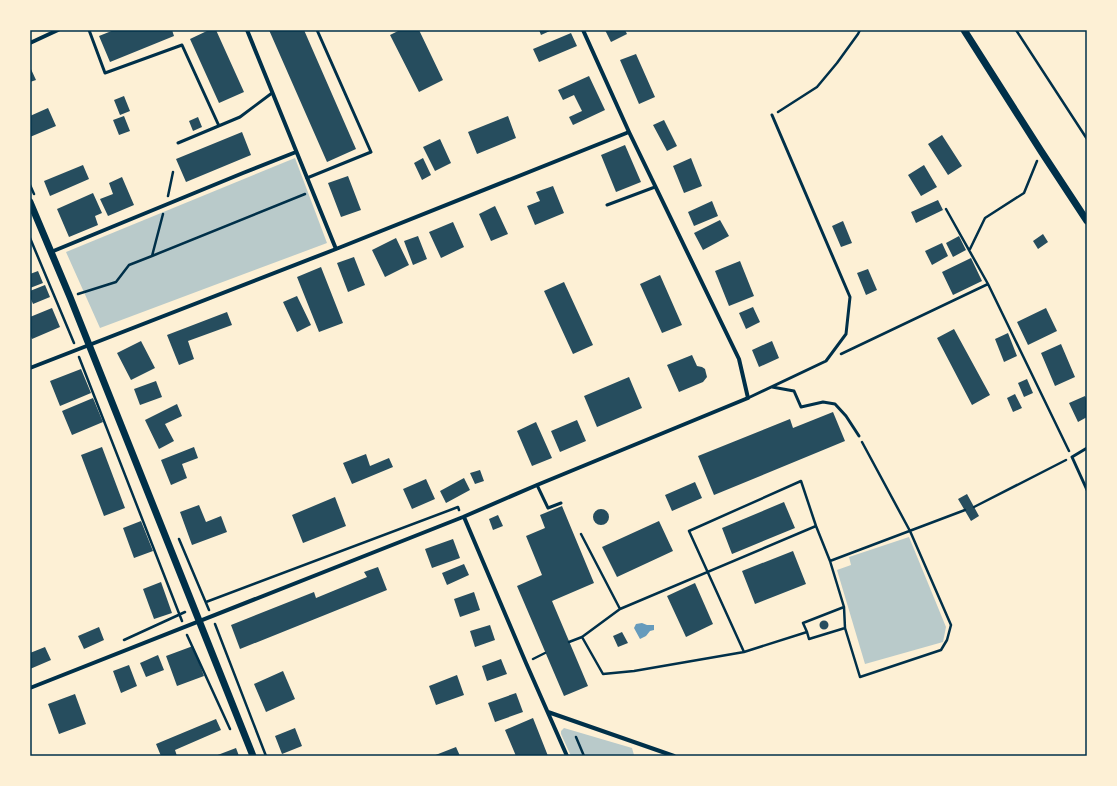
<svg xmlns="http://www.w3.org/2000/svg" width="1117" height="786" font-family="Helvetica,sans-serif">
  <rect width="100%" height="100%" fill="#fdf0d5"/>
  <path fill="#b9caca" d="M295,158L327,243L100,328L66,252Z
    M909,537L946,627L943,642L865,664L837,570L851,565L849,557Z
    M564,728L632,748L634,755L633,756H571L561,734V731Z"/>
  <path fill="#669bbc" d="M642,623L647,625H654V630L650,631L646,636L640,639L634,628L636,624Z"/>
  <path fill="#264d5e" d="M114,30H172L174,36L110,62L99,36Z
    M209,30H216L244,92L219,103L190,39Z
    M269,30H304L356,149L327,162Z
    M400,30H419L443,80L419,92L390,35Z
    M539,30H552L541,35Z
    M605,30H625L627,34L611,42Z
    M571,33L577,46L539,62L533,49Z
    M636,54L655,97L639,104L620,60Z
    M30,67L36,80L30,82Z
    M589,76L605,110L573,125L569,117L582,111L574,95L563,100L558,90Z
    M124,96L130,111L120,115L114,100Z
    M48,108L56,126L30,137V116Z
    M124,116L130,131L119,135L113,120Z
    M508,116L516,138L477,154L468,132Z
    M198,117L202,127L193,131L189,121Z
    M664,120L677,146L667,151L653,125Z
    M242,132L251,155L186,182L176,159Z
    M942,135L962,166L948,175L928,144Z
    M440,139L451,163L435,171L423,147Z
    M625,145L641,182L616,192L601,155Z
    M423,158L431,175L422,180L414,163Z
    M691,158L702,186L684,193L673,166Z
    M83,165L89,179L50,196L44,181Z
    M924,165L937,187L921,196L908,175Z
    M348,176L361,210L341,217L328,183Z
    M122,177L134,205L108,216L100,199L113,194L109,183Z
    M553,186L564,213L535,225L527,206L540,201L536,192Z
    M93,193L102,213L95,216L98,225L69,237L57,209Z
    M938,200L943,210L916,223L911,212Z
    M712,201L718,216L694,226L688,212Z
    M495,206L508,234L491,241L479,214Z
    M720,220L729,236L703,250L694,233Z
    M843,221L852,243L841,247L832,226Z
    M453,222L464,247L441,258L429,232Z
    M1043,234L1048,242L1038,249L1033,241Z
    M418,236L427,259L413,265L404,241Z
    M959,236L966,250L953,257L946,243Z
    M396,238L409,265L385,277L372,250Z
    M942,243L948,256L932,265L925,251Z
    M354,257L365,285L348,292L337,263Z
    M971,258L982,281L953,295L942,272Z
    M740,261L754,296L729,306L715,271Z
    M321,267L343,323L319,332L297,277Z
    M868,269L877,290L866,295L857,273Z
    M38,271L43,283L30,288V274Z
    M660,275L682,325L662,333L640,284Z
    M564,282L593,345L573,354L544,291Z
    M45,285L50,297L33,304L30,297V291Z
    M297,296L311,325L297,332L283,302Z
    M753,307L760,322L746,329L739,313Z
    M52,308L60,327L32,339L30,334V317Z
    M1046,308L1057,331L1028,345L1017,322Z
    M227,312L232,325L188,341L194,359L179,365L167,335Z
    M954,329L990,395L972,405L937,338Z
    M1008,333L1017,356L1004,362L995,339Z
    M141,341L155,368L131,380L117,353Z
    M772,341L779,358L759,367L752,350Z
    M1061,344L1075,377L1055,386L1041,353Z
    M692,355L697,366L702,367L705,369L707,377L703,382L679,392L667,365Z
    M81,369L91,393L60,406L50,381Z
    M629,377L642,408L597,427L584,396Z
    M1027,379L1033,393L1024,397L1018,383Z
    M156,381L162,397L140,405L134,389Z
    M1015,394L1022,408L1013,412L1007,398Z
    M1085,396L1087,400V417L1078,422L1069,403Z
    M93,398L103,422L72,435L62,411Z
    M177,404L182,416L165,424L174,441L159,449L145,420Z
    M833,412L845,441L714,495L698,456L790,419L793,428Z
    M577,420L586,441L560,452L551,431Z
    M536,422L552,458L532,466L517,431Z
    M102,447L125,508L104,516L81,455Z
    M194,447L198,458L182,464L187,478L171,485L161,460Z
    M366,454L370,466L389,458L393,467L352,484L343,463Z
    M480,470L484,481L475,484L470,473Z
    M464,478L470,490L446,503L440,491Z
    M426,479L435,499L412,509L403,489Z
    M695,482L702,498L672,511L665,495Z
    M967,494L979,516L971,521L958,499Z
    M335,497L346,526L303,543L292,515Z
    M784,502L795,528L732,554L722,528Z
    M199,505L206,522L221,516L227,532L192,545L180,512Z
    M562,506L594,583L552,601L588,686L564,696L517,586L542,575L526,536L545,528L540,515Z
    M593 517a8 8 0 1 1 16 0a8 8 0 1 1-16 0Z
    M498,515L503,526L493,530L489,519Z
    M141,521L153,551L134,558L123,528Z
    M659,521L673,551L617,577L602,547Z
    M453,539L460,558L432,568L425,549Z
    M793,551L806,584L755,604L742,571Z
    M464,564L469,575L447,585L442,573Z
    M378,567L387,590L240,649L231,625L314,592L316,598L367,577L364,572Z
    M161,582L172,613L154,619L143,589Z
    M695,583L713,624L686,637L667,596Z
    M474,592L480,610L460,617L454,599Z
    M819.5 625a4.5 4.5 0 1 1 9 0a4.5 4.5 0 1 1-9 0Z
    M490,625L495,640L475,647L470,631Z
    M99,627L104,640L84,649L78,636Z
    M622,632L628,643L618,647L613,636Z
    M193,646L204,676L177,686L166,656Z
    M45,647L51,660L30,669V653Z
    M158,655L164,670L146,677L140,663Z
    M501,659L507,674L487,681L482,666Z
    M129,665L137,686L121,693L113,671Z
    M283,671L295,699L266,712L254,684Z
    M457,675L464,695L436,705L429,686Z
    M516,693L523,712L495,722L488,703Z
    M75,694L86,724L59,734L48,704Z
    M533,718L548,756H516L505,730Z
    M216,719L221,730L175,750L177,756H161L156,744Z
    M295,728L302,746L282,754L275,736Z
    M456,747L460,756H433Z
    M236,748L239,756H215Z"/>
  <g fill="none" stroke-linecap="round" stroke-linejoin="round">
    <path stroke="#003049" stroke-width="2.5" d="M1016,30L1087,139
      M778,112L817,87L837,63L858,34L860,30
      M30,185L34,194
      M168,196L173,172
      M946,209L988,284L1069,451
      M30,238L74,343
      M970,249L985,218L1024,193L1037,161
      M152,256L305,194
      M78,294L116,282L129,265L152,256L163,214
      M841,354L988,284
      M79,357L182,621
      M974,507L1066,460
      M581,534L620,609
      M179,539L209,610
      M830,561L965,510
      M206,602L458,507L459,510
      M215,624L266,756
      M807,632L803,623L844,607
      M187,635L230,729
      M582,637L603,674L634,671L744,652L807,632L809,639L845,628
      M124,640L185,612
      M569,642L582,637L620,609L816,526
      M744,652L689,531L801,481L816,526L830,561L844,607L845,628L860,677L941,650L947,640L951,625L910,531L862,442
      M533,659L545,653
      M576,737L584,756"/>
    <path stroke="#003049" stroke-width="3" d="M89,30L105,73L182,45L219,126
      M178,143L240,117L272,93
      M307,178L371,152L317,30
      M607,205L655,187
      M772,387L794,391L801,407L823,402L835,404L846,416L859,436
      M748,398L826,361L846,334L850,297L772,115
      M1087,448L1072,457L1087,490
      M537,485L548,508L561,503"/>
    <path stroke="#003049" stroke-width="4" d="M247,30L336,249
      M30,43L58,30
      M51,252L243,173L296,152
      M30,368L336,249L629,132
      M464,517L526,663L567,756
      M30,688L463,517L537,485L748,398L739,359L629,132L583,30
      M548,712L674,756"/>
    <path stroke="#003049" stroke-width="7" d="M964,30L1041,151L1087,221
      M30,202L70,297L253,756"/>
  </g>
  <rect width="1117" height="786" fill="none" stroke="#fdf0d5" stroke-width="62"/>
  <rect x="31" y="31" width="1055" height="724" fill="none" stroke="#003049" stroke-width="1.5"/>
</svg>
